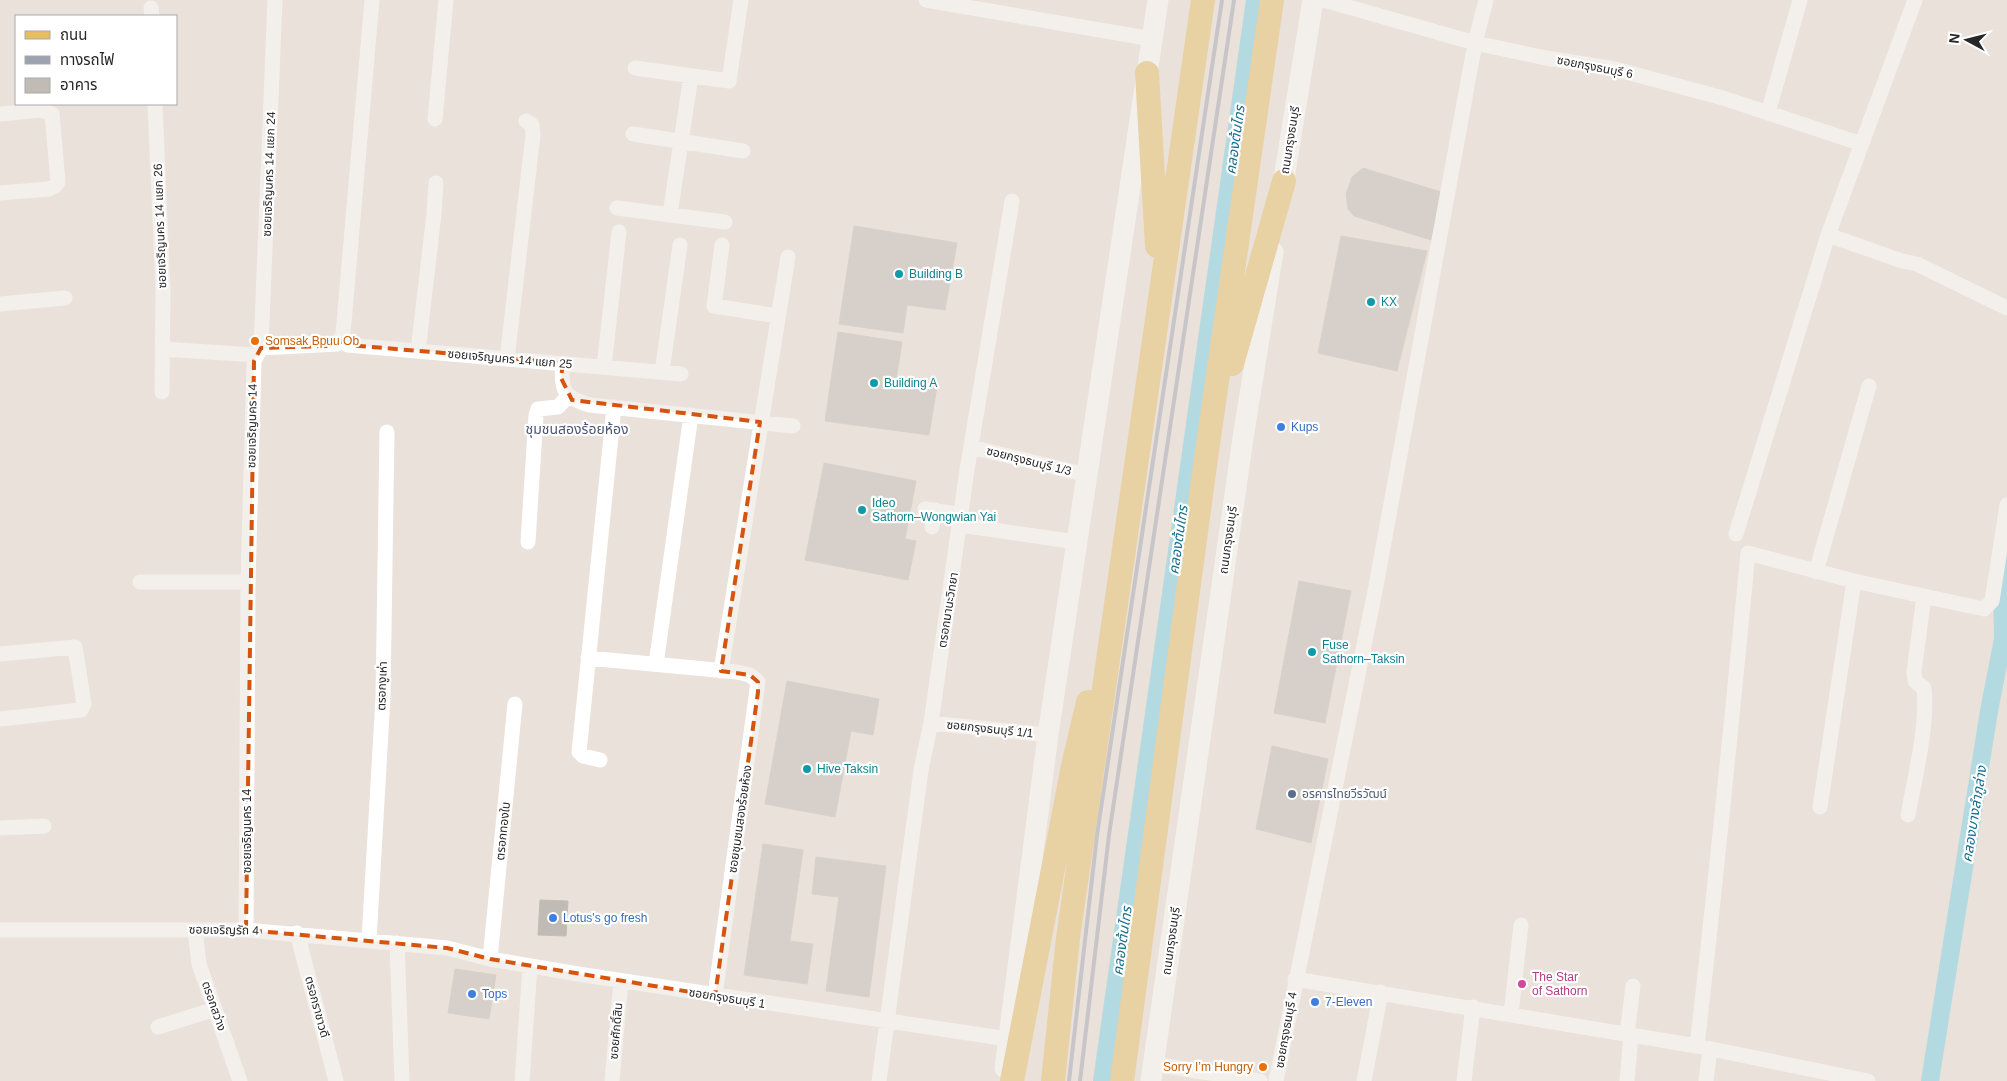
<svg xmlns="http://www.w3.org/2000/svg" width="2007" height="1081" font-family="Helvetica,'Noto Sans Thai',sans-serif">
  <rect width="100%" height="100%" fill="#e9e1da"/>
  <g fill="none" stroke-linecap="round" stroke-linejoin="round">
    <path stroke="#72d0e6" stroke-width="18" d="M1102,1081L1255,0
      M1930,1081L1989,711L2003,639L2002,583L2006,557"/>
  </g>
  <path fill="#c1bbb6" stroke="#c4bdb4" d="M1363,168L1441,192L1431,240L1354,216L1348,209L1346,194L1352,177Z
    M854,226L957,243L945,310L907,305L903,333L839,324Z
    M1341,236L1427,251L1397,371L1318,353Z
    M838,332L902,342L896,380L937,386L929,435L825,421Z
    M824,463L916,481L905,539L916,541L908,580L805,560Z
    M1299,581L1351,591L1325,723L1274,713Z
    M787,681L879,699L873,735L851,731L835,817L765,804Z
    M1272,746L1328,759L1311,843L1256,829Z
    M763,844L803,850L790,941L813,944L807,984L744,975Z
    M816,857L886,866L869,997L826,991L839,897L812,894Z
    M540,900L568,901L566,936L538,935Z
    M455,969L496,975L489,1019L448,1013Z"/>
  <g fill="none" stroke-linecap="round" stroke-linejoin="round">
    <path stroke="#fff" stroke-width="15" d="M926,0L1152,39
      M1324,0L1475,43L1546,58L1615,69L1723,98L1862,144
      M151,8L152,16
      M635,68L729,81L741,0
      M155,104L163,290L162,392
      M1768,113L1800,0
      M0,114L41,110L52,114L58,182L55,186L49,189L0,193
      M435,119L446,0
      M633,134L743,151
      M617,208L725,222
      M670,214L691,76
      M1828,235L1902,261L1917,264L2007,308
      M722,245L714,306L778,316
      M0,304L65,298
      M341,341L348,345L681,374
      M261,348L275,0
      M162,349L256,355
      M418,351L434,214L436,183
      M507,359L533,135L532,125L526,121
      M563,363C560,390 564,398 590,405L793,426
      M604,367L619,232
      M662,372L680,245
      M971,447L1087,475
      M925,509L962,515
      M960,525L1076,542
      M932,527L935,510
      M1736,534L1828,235L1915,0
      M528,542L536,415L538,409L558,407L568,396
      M1816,572L1869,386
      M140,582H248
      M0,654L75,647L84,704L81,710L0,719
      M588,658L737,672L750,675L758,682L715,996
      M656,664L691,415
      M721,671L788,257
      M931,723L1048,735
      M600,760L583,756L579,752L614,407
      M1820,807L1854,581
      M1908,815C1915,777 1928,725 1924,688L1915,681L1914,672L1924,596
      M0,828L44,826
      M0,930H246L447,948L490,959L584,975L1008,1039
      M195,930L199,964L240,1081
      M246,930L248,582L254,361L261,348L337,344L343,334L372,0
      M297,933L336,1081
      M369,940L383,697L387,432
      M397,943L402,1081
      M490,959L515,704
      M1295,979L1697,1046L1868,1081
      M1511,1014L1521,925
      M158,1027L215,1009
      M1627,1035L1633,986
      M1697,1046C1716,882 1732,718 1748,553L1854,581L1984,609L1992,601L2007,505
      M1153,1064L1260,1081
      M522,1081L530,966
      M612,1081L621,981
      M879,1081L921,770L931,723L967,470L1012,201
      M1276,1081L1376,586L1475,43L1486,0
      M1364,1081L1381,992
      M1464,1081L1473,1007
      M1627,1081L1631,1035
      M1706,1081L1710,1049"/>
    <path stroke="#fff" stroke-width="21" d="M1281,197L1313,0
      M1005,1068L1048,735L1158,0
      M1151,1081L1243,438L1273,252"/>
    <path stroke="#e7bd61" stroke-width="24" d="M1147,73L1157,246
      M1232,364L1284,181
      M1012,1081L1073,766L1088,702
      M1053,1081L1068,938L1203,0
      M1122,1081L1206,458L1272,0"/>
    <path stroke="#9da2b1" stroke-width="4" d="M1069,1081L1097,835L1222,0
      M1080,1081L1109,835L1234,0"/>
  </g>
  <path d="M0 0H2007V1081H0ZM341,341L348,345L563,363L561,378L572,400L760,422L721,671L750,675L758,682V692L715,996L490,959L447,948L246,930L254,361L261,348L326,346Z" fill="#e9e1da" fill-opacity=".55" fill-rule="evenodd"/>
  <path fill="none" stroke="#d5540f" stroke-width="4" stroke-dasharray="10 6" stroke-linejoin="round" d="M341,341L348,345L563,363L561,378L572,400L760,422L721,671L750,675L758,682V692L715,996L490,959L447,948L246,930L254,361L261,348L326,346Z"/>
  <g fill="#0f9aa8" stroke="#fff" stroke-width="2">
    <circle cx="899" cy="274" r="5"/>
    <circle cx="1371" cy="302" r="5"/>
    <circle cx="874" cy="383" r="5"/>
    <circle cx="862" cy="510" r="5"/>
    <circle cx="1312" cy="652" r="5"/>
    <circle cx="807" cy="769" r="5"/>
  </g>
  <g fill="#e8710a" stroke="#fff" stroke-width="2">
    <circle cx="255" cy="341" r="5"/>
    <circle cx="1263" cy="1067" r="5"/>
  </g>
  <g fill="#3f7fe0" stroke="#fff" stroke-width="2">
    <circle cx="1281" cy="427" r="5"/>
    <circle cx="553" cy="918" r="5"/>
    <circle cx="472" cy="994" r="5"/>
    <circle cx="1315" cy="1002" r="5"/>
  </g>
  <circle fill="#5c6f8a" stroke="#fff" stroke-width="2" cx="1292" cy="794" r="5"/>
  <circle fill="#d1479c" stroke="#fff" stroke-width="2" cx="1522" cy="984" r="5"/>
  <g text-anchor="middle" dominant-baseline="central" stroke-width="4.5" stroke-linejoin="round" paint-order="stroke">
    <g font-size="12" fill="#272727" stroke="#fff">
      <text transform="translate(1595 67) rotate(11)">ซอยกรุงธนบุรี 6</text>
      <text transform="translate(1290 140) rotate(-81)">ถนนกรุงธนบุรี</text>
      <text transform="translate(269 174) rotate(-88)">ซอยเจริญนคร 14 แยก 24</text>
      <text transform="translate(160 226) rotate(-92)">ซอยเจริญนคร 14 แยก 26</text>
      <text transform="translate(510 359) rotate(5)">ซอยเจริญนคร 14 แยก 25</text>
      <text transform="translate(252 426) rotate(-89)">ซอยเจริญนคร 14</text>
      <text transform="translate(1029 461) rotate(14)">ซอยกรุงธนบุรี 1/3</text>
      <text transform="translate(1228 540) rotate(-82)">ถนนกรุงธนบุรี</text>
      <text transform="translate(948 610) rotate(-81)">ตรอกมานะวิทยา</text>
      <text transform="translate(382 686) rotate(-88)">ตรอกงูเห่า</text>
      <text transform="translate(990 729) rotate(6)">ซอยกรุงธนบุรี 1/1</text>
      <text transform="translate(740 819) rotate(-82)">ซอยชุมชนสองร้อยห้อง</text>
      <text transform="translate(247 831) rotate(-90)">ซอยเจริญนคร 14</text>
      <text transform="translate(503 831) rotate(-84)">ตรอกทองใบ</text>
      <text transform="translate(224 930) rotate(1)">ซอยเจริญรัถ 4</text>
      <text transform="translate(1171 941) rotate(-82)">ถนนกรุงธนบุรี</text>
      <text transform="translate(727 998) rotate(9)">ซอยกรุงธนบุรี 1</text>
      <text transform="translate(214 1006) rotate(71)">ตรอกสว่าง</text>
      <text transform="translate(317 1007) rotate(75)">ตรอกราชาวดี</text>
      <text transform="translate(1286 1030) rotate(-80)">ซอยกรุงธนบุรี 4</text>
      <text transform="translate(616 1031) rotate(-85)">ซอยศักดิ์สิน</text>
    </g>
    <g font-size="12" fill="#0d838f" stroke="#fff" text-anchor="start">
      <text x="909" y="274">Building B</text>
      <text x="1381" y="302">KX</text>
      <text x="884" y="383">Building A</text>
      <text x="872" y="503">Ideo<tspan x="872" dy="14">Sathorn–Wongwian Yai</tspan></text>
      <text x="1322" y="645">Fuse<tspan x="1322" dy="14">Sathorn–Taksin</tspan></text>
      <text x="817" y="769">Hive Taksin</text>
    </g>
    <g font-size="12" fill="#c56008" stroke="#fff" text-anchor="start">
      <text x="265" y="341">Somsak Bpuu Ob</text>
      <text x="1253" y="1067" text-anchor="end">Sorry I’m Hungry</text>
    </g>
    <g font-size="12" fill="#366cbe" stroke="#fff" text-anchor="start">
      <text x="1291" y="427">Kups</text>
      <text x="563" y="918">Lotus's go fresh</text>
      <text x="482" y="994">Tops</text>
      <text x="1325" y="1002">7-Eleven</text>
    </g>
    <g font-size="12" fill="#4e5e75" stroke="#fff" text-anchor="start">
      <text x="1302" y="794">อรคารไทยวีรวัฒน์</text>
    </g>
    <g font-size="12" fill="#b23c85" stroke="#fff" text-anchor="start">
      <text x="1532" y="977">The Star<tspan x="1532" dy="14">of Sathorn</tspan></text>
    </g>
    <g font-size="14" font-style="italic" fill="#156e8d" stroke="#fff">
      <text transform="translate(1235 140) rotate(-82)">คลองต้นไทร</text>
      <text transform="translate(1178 540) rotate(-82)">คลองต้นไทร</text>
      <text transform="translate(1974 814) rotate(-81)">คลองบางลำภูล่าง</text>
      <text transform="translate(1122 941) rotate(-82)">คลองต้นไทร</text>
    </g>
    <g font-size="14" fill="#4b5675" stroke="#fff">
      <text x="577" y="429">ชุมชนสองร้อยห้อง</text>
    </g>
  </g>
  <rect x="15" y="15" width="162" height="90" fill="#ffffff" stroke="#a9a9a9"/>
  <rect x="25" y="31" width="25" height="8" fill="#e7bd61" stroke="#a9a9a9"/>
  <text x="60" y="40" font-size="15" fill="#272727">ถนน</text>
  <rect x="25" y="56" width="25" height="8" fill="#9da2b1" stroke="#a9a9a9"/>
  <text x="60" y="65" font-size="15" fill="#272727">ทางรถไฟ</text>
  <rect x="25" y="78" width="25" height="15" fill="#c1bbb6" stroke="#a9a9a9"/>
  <text x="60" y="90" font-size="15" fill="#272727">อาคาร</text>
  <g transform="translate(1967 40) rotate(277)" stroke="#ffffff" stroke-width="4" paint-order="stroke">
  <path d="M0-4L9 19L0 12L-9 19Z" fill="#272727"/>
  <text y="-8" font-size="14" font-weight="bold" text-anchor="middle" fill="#272727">N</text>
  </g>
</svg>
